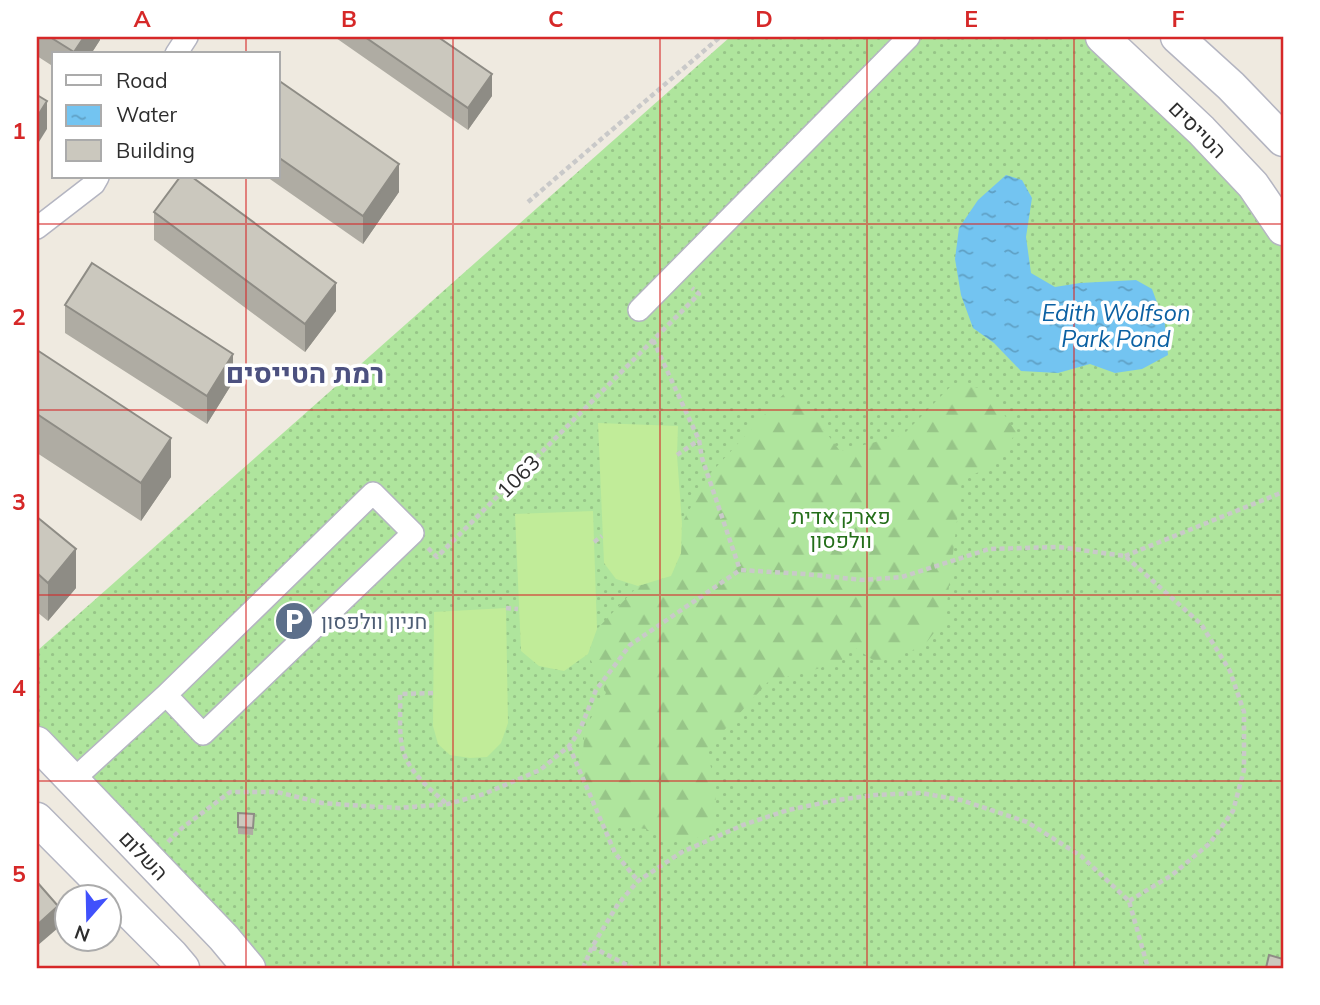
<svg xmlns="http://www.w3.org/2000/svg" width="1320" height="1005" font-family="Mulish,Heebo,sans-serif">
  <defs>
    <pattern id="grass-dots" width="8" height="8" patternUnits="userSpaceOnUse" patternTransform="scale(1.75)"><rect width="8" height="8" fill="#afe59d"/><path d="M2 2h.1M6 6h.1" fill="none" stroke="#97c588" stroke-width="1.8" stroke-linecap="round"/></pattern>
    <pattern id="forest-firs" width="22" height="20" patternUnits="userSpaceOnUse" patternTransform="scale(1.75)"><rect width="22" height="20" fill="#afe59d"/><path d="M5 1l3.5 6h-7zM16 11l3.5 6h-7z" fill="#97c588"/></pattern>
    <pattern id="water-ripples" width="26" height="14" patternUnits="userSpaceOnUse" patternTransform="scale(1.75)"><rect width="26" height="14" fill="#73c4f1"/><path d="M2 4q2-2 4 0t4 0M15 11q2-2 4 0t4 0" fill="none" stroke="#5fa0c4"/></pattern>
  </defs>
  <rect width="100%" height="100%" fill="#efeae0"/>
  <path fill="url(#grass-dots)" d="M730,37H1088L1251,194L1283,247V968H247L37,744V651Z"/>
  <path fill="url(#forest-firs)" d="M791,386L840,451L903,435L951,386L986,388L1016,432L998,463L962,480L945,619L922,648L876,662L851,645L842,660L817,669L768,682L707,749L716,791L715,822L693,842L663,838L646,829L606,824L580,787L585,728L606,693L588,654L597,629L638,586L671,576L681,553L682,523L708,476Z"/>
  <path fill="#c1ec99" d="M598,423L678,426L677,455L682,523L681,553L671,576L638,586L616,579L604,563Z
    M593,511L597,629L588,654L564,671L539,666L521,651L515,514Z
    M506,608L508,723L501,743L487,757L470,758L450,755L438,744L433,726L434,612Z"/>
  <path fill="url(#water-ripples)" d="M1006,175L1022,180L1032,198L1026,237L1031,273L1055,287L1080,283L1136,280L1152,289L1165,324L1168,355L1142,369L1115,373L1090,364L1058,373L1021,371L994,343L973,328L961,295L955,259L959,228L978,200Z"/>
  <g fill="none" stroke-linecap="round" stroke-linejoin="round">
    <defs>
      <path id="minor" d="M176,54L187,37
        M37,228L94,184L98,177
        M639,310L909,37
        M73,780L166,695L203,734L413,533L373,493L166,695"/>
      <path id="secondary" d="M1102,37L1201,130L1253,185L1283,229
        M1177,37L1231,86L1283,140
        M37,743L224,938L249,968
        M37,819L172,955L183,968"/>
    </defs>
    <use href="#minor" stroke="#b4b5c1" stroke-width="24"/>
    <use href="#secondary" stroke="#b4b5c1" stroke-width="35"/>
    <path stroke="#c9c9c9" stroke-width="4.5" stroke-dasharray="5 3.5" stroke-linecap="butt" d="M528,202L720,37
      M653,340L699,440L702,458L740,570
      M677,455L699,440
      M594,542L602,536
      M428,548L437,557L699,294L692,288
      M1125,556L1283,492
      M506,608L518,609
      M433,693L400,694C401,713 398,736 404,754C412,775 431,790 447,804
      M569,746L615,853L638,881
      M168,842L182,828L230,792H277L322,803L363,806L399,808L448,804L484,794L540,770L569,746L579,732L596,690L630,645L740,570L805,574L862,580L902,577L989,549L1059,547L1125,556L1201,624L1230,671L1244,712V770L1233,811L1210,843L1172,875L1129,901
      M592,947L633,968
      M583,968L592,947L618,904L638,881L682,852L743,825L788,810L837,800L875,795L921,793L961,800L1027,822L1081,856L1129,901L1148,968"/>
    <use href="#minor" stroke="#fff" stroke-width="21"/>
    <use href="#secondary" stroke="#fff" stroke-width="32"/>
  </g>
  <path fill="#afaca3" d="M37,37H100V40L91,54H54V67L37,56Z
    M336,37H438L492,96L468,130L336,38Z
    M278,80L399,192L363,244L267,177H278Z
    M154,212L336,311L305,352L154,240Z
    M65,305L233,382L207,424L65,333Z
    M37,350L171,477L141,521L37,453Z
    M37,517L76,588L48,621L37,612Z
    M238,813L254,814L253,835L238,834Z"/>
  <path fill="#8e8c85" d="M84,37H100V40L91,54H74V52Z
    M492,74V96L468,130V108Z
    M47,101V129L37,145V117Z
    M399,164V192L363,244V216Z
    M336,283V311L305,352V324Z
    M233,354V382L207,424V396Z
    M171,438V477L141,521V483Z
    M76,549V588L48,621V583Z
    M58,906V928L37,946V925Z"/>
  <path fill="#cbc8be" stroke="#8e8c85" stroke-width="2" d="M50,37H84L74,52Z
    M365,37H438L492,74L468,108Z
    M278,80L399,164L363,216L278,157Z
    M37,95L47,101L37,117Z
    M180,177H192L336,283L305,324L154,212Z
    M92,263L233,354L207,396L65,305Z
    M37,350L171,438L141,483L37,414Z
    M37,517L76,549L48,583L37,573Z
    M238,813L254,814L253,828L238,827Z
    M37,882L58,906L37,925Z
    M1269,955L1283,959V968H1266Z"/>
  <path fill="none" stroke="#d62828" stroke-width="2" stroke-opacity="0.55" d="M246,37V54M453,37V968M660,37V968M867,37V968M1074,37V968M246,177V968M37,224H1283M37,410H1283M37,595H1283M37,781H1283"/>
  <defs>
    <symbol id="parking-disc" viewBox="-11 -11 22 22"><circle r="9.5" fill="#5c6f8a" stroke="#fff"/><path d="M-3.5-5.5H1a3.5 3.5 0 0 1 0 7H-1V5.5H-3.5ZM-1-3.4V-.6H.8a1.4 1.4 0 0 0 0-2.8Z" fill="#fff"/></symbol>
  </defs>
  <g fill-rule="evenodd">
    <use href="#parking-disc" x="272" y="599" width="44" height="44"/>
  </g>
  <g text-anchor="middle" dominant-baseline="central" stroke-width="7" stroke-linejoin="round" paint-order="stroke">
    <g font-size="21" fill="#2e2e2e" stroke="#fff">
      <text transform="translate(1198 129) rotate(45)">הטייסים</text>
      <text transform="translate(518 476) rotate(-45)">1063</text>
      <text transform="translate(144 855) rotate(46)">השלום</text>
    </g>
    <g font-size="21" fill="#246e1a" stroke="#fff">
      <text x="841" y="516">פארק אדית<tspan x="841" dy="24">וולפסון</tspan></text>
    </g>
    <g font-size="21" fill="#4e5e75" stroke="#fff" text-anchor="start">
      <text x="321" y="621">חניון וולפסון</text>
    </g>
    <g font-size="23" font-style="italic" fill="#0c61a3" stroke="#fff">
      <text x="1116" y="312">Edith Wolfson<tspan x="1116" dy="26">Park Pond</tspan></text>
    </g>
    <g font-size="28" font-weight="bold" fill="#4c5180" stroke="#fff">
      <text x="305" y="372">רמת הטייסים</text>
    </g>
  </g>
  <rect width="1320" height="1005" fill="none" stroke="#ffffff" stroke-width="77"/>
  <rect x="52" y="52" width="228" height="126" fill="#ffffff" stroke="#ababab" stroke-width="2"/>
  <rect x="66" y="75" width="35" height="10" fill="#ffffff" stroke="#ababab" stroke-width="2"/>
  <text x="116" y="88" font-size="21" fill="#2e2e2e">Road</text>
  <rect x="66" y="105" width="35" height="21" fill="url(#water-ripples)" stroke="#ababab" stroke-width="2"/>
  <text x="116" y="122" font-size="21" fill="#2e2e2e">Water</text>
  <rect x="66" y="140" width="35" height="21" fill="#cbc8be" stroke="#ababab" stroke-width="2"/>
  <text x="116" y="158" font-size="21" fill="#2e2e2e">Building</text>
  <g transform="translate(88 918) rotate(200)"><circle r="33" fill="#ffffff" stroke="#ababab" stroke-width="2"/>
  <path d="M0-5L12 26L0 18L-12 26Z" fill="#4051fc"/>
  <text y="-10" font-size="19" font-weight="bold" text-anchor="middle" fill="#2e2e2e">N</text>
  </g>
  <rect x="38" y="38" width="1244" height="929" fill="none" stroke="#d62828" stroke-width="2.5"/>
  <g font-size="23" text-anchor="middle" font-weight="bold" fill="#d62828">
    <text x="142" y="27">A</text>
    <text x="349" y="27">B</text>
    <text x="556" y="27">C</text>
    <text x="764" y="27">D</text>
    <text x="971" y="27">E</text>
    <text x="1178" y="27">F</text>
    <text x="19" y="139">1</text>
    <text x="19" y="325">2</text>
    <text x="19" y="510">3</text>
    <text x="19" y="696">4</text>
    <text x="19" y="882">5</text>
  </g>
</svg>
